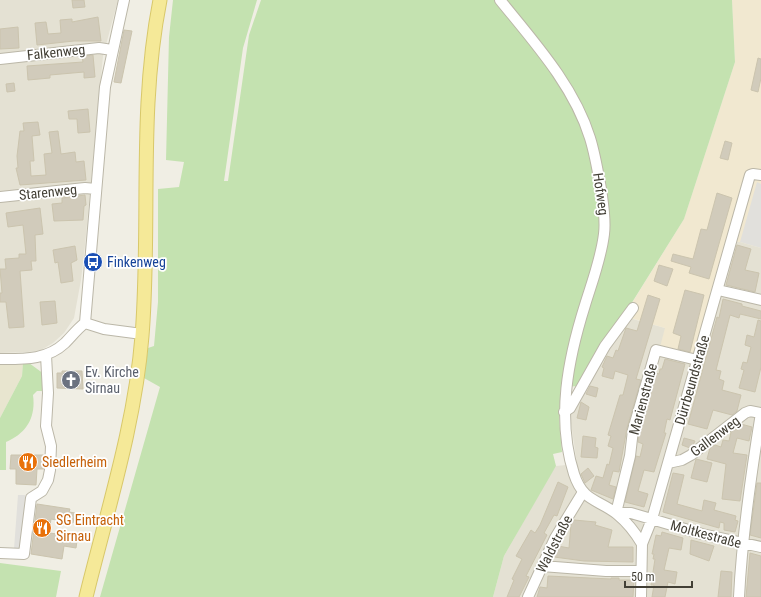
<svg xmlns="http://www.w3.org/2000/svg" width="761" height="597" font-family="'Roboto Condensed',sans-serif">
  <rect width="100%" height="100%" fill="#f0eee4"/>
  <path fill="#e4e1d3" d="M0,0H118L103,56L85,245L81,280L74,318L64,333L53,343L41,350L28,352L0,353Z
    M726,241L740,242L761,248V597H493L504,556L547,480L556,466L577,464L570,416L595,369L629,318L665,328L713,285Z"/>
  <path fill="#f1e8d0" d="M732,0H761V248L740,242L726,241L694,357L660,347L665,328L624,316L684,219L735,62Z"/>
  <path fill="#e8e5cf" d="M23,363L22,376L0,418V364Z"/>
  <path fill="#c4e2b0" d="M173,0H257L243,48L224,181H228L249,35L261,0H732L735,62L684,219L580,386L561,387L559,417L562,452L553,454L556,466L504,556L493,597H100L160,387L144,378L148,348L154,346L158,302V189L179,187L184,162L166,160L169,37Z
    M23,363H29L44,374V391H37L33,395C36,417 27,433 6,442V470H0V418L22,376Z
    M0,563L61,571L56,597H0Z"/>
  <path fill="#e1e0dc" d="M757,182L761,184V248L740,242Z
    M18,495H25L22,550L14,549Z"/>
  <path fill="#d1cbbb" stroke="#cbc4ae" d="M72,0H84L85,7L73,8Z
    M98,17L101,41H74L37,45L35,23L46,22L48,34L61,33L60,20L72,19V22Z
    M18,27L19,48L0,49V29Z
    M124,30L132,31L121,83L114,82Z
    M93,55L95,77L84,78V72L50,75V78L28,80L27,66L83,62L82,56Z
    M758,58L761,59V78L758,92L751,90Z
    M14,83L15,91L7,92L6,84Z
    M88,109L90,132L78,133L77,119H69L68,111Z
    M38,122L40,135L32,136L34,161H30L31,176L46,175L44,154L52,153L49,132L58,131L61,154L75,152L76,162L84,161L86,180L20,185L16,168H18L17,156L20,131H24L23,123Z
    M725,141L732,143L728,160L720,158Z
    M717,193L732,198L709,279L689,273L691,267L671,261L673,254L693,259L701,229L707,230Z
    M85,195L86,205L84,206L83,220L54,221L52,204L62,203V198Z
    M40,208L43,234L35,235L36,261H31L32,270L20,271L24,327L9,328L6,302H0V293H2L0,269H6L5,259L19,258V254H26L23,225L8,227L6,213Z
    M737,245L751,249L745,270L759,273L755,292L726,285Z
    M75,246L77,260L71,263L73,281L61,283L58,262L55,263L53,250Z
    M659,265L673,269L667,286L654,281Z
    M685,290L704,295L690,352L678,349L681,336L673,333Z
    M648,295L660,299L636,379L641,380L627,428L619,472L613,471L609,485L616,487L613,499L591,490L596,476L603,478L607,464L609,465L613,448L608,446L611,436L608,435L620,395H623L628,375L615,371L613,379L602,376L604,368L602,367L607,356L613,358L616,350L618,351L626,328L637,331Z
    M723,299L742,304V306L761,311V319L740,314L739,318L730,315L716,370L721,371L719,379L724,381L722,390L741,395L737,411L732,415L713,410L707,429L688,424L717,317L719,318Z
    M55,301L57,323L42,325L40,302Z
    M758,320L761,321V367L755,392L739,388L744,370L741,369L743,362L747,363L751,347L745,345L747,335L754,337Z
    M665,359L685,364L670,420L667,419L664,433H666L654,472L644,470L638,491L648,494L644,507L625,502L636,456L640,457L643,444L638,442L639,431L656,373L659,374L660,369H662Z
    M62,371H82L83,389L57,388V373H62Z
    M590,386L598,388L596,397L586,394Z
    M581,402L589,407L586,420L577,418Z
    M741,424L752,427L749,441L737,438L733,453L747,455L740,501L722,499L726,464L707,459L710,448L715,445L721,447L723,440L729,441L731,432L735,429L738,430Z
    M583,436L596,438L595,447L598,448L597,458L581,457Z
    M684,438L695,441L693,445L690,448L682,445Z
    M11,455H44V469H37L36,485L16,484V469H10Z
    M696,459L712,463L707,482L691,478Z
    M588,468L594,476L585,483L581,474Z
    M673,473L684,475L677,504L702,511L704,500L716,503L714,510L736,516L735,520L738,521L735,532L724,530V523L720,522L719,528L663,512Z
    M558,482L568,487L557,516L554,515L544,533L547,535L526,576L529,577L519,597H507L514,580L512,579L522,559L516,556L531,530L535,533L540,525Z
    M757,483H761V538L750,535Z
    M37,504L70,509L69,512L75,513L73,523L51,519L49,533L66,535L65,539L77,541L76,548L64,546L62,559L31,554Z
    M574,520L596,522L595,525L612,530L608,547H633V562L584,561L554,557L558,546L569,548L571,524Z
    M662,532L683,538L681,550L669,548L664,570L677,572L675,584L668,582L665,597H652L654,585H651L655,559H653L654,554H652L656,535L661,536Z
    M691,540L714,546L709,561L690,554Z
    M750,553L761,556V597H746Z
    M721,571L732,572L731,597H718Z
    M548,576L611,579V578H619V580H634L633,597H537L540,587L547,588Z"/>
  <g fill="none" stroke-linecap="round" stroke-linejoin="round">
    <defs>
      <path id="minor" d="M500,0C534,42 574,86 590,138C595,154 598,172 601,189C603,204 606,219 604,234C601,259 592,282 585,305C568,359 556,418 574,474C583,502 598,499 617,514C628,523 635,532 642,544
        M0,59L99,48L112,50
        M0,197L85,188L96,189
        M718,290L761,300
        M85,323L105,87L124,0
        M85,323L104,329L142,334
        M0,359C24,359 47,360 65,343C72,336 77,329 85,323
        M564,412L570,408L605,346L633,308
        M668,463L682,460L691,455L745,413L750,411L761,413
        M616,513L630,456L633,430L656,350L697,360
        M616,513H631L702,534L761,547
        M0,553L24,554L31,498L42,491L48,480L50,470L51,446L46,426L48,393L46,355
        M542,566L606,571H641
        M528,597L555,538L583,492
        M641,597L642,544L652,519L750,175L753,174L761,175
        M739,597C742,535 751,474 761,413"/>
      <path id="major" d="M86,597C107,511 135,425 142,336C151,224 138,111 160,0"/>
    </defs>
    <use href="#minor" stroke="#bbb7a8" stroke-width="12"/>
    <use href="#major" stroke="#d8c86a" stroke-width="15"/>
    <use href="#minor" stroke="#fff" stroke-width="10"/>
    <use href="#major" stroke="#f5e998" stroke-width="13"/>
  </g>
  <defs>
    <symbol id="bus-disc" viewBox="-11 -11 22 22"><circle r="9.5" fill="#1a4fb4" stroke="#fff"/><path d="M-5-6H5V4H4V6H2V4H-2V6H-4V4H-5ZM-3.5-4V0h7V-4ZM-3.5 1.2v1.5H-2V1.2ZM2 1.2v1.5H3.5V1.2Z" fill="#fff"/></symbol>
    <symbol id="church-disc" viewBox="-11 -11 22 22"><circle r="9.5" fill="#6b7280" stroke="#fff"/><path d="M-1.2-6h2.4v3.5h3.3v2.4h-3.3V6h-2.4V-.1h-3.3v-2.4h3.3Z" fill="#fff"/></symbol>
    <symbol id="restaurant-disc" viewBox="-11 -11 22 22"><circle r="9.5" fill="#e8710a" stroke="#fff"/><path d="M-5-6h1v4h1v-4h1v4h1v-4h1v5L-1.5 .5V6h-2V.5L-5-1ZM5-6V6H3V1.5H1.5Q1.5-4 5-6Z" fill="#fff"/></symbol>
  </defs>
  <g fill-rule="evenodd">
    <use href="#bus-disc" x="82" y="251" width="22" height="22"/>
    <use href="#church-disc" x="60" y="369" width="22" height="22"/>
    <use href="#restaurant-disc" x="17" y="451" width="22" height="22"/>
    <use href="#restaurant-disc" x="31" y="517" width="22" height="22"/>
  </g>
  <g text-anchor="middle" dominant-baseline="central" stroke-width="3.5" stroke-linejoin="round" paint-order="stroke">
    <g font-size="14" fill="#423f35" stroke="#fff">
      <text transform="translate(56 52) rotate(-6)">Falkenweg</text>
      <text transform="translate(48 192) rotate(-6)">Starenweg</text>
      <text transform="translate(601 194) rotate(82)">Hofweg</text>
      <text transform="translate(692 380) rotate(-74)">Dürrbeundstraße</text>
      <text transform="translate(643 399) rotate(-75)">Marienstraße</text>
      <text transform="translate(715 436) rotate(-37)">Gallenweg</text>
      <text transform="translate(706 534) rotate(15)">Moltkestraße</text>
      <text transform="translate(554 544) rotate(-63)">Waldstraße</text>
    </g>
    <g font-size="14" fill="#164399" stroke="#fff" text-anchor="start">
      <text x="107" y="262">Finkenweg</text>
    </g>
    <g font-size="14" fill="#5b616d" stroke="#fff" text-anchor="start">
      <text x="85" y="372">Ev. Kirche<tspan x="85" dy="16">Sirnau</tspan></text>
    </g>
    <g font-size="14" fill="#c56008" stroke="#fff" text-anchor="start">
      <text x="42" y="462">Siedlerheim</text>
      <text x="56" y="520">SG Eintracht<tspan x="56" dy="16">Sirnau</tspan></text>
    </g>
  </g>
  <path d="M625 581v6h67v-6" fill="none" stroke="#423f35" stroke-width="2"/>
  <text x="631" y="581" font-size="12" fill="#423f35" stroke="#ffffff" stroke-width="3" paint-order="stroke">50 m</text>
</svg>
